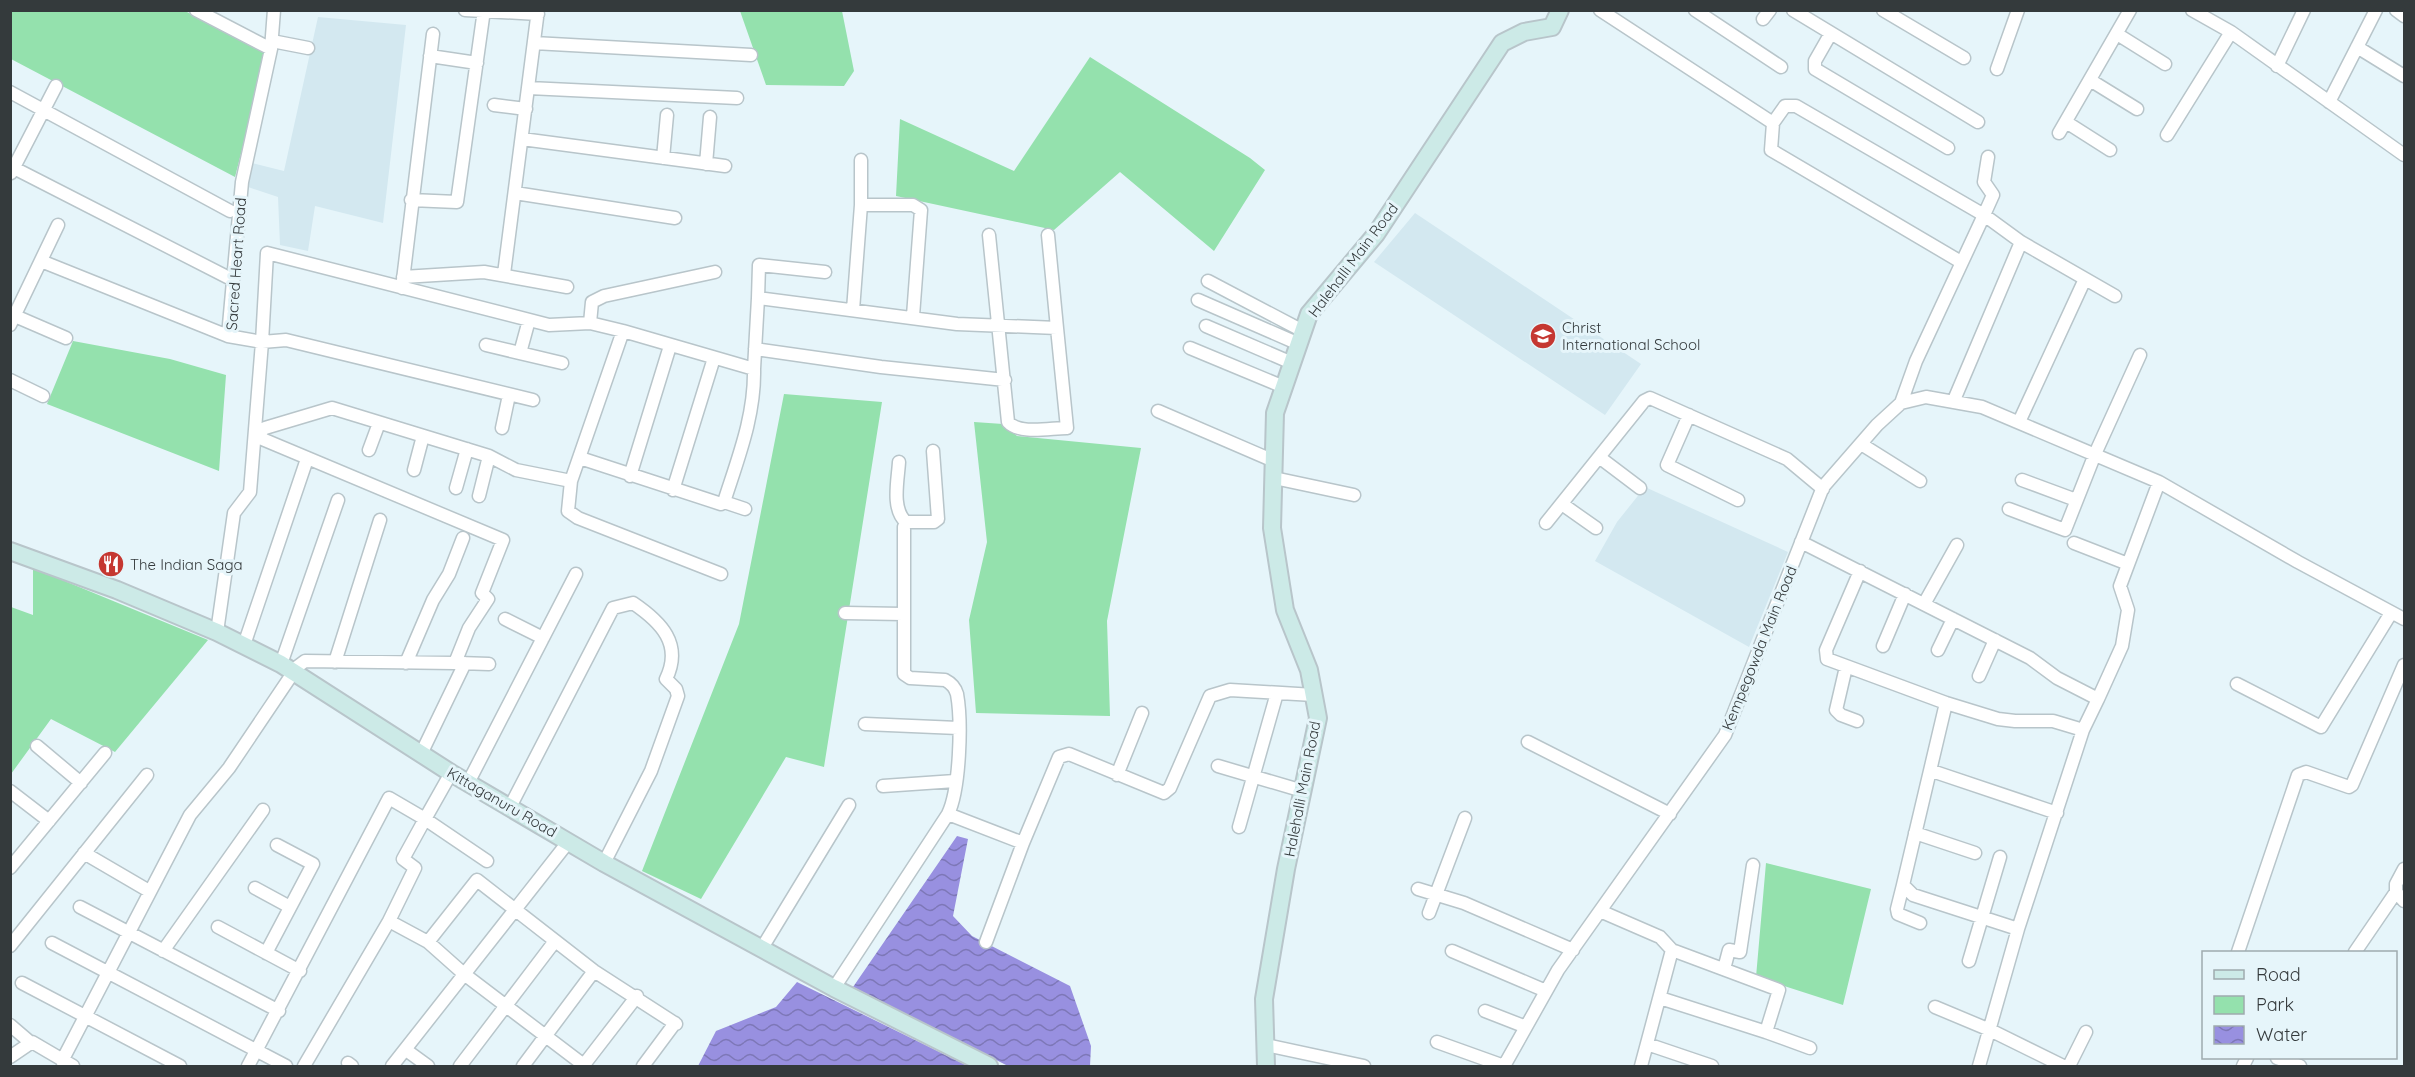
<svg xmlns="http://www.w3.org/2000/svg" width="2415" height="1077" font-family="Quicksand,sans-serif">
  <defs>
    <pattern id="water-waves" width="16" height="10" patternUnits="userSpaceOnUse" patternTransform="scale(1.5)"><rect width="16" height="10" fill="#9890e0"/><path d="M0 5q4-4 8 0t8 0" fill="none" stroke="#7d77b7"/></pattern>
  </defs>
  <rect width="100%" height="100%" fill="#e6f5fa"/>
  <path fill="#d3e8f0" d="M318,17L406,25L383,223L315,206L308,251L280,245L278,197L248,187L252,163L284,171Z
    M1415,213L1641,364L1605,415L1374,262Z
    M1645,487L1788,552L1749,647L1595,561L1617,522Z"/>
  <path fill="#94e1ad" d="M10,11H185L267,52L235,177L11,59Z
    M740,11H842L854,71L844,86L766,85Z
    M1090,57L1250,158L1265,170L1214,251L1120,172L1054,230L896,196L900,119L1014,171Z
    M73,341L170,359L226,375L219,471L47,404Z
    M784,394L882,402L824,767L786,757L701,899L642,871L739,624Z
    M974,422L1003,424L1017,436L1141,448L1107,621L1110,716L976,713L969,620L987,542Z
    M33,568L208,640L115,752L51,719L11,774V607L33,615Z
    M1766,863L1871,889L1843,1005L1756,977Z"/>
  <path fill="url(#water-waves)" d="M957,836L968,839L953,916L972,936L1070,986L1091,1046L1090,1066H1008L853,987Z
    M797,982L968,1066H698L716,1031L776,1007Z"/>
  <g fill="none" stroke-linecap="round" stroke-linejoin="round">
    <defs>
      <path id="street" d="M196,10L271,49
        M465,10L538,14
        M1600,10L1773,123
        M1695,10L1781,67
        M1793,10L1978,122
        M1883,10L1964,58
        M2192,10L2231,32L2404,155
        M2396,10L2404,16
        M1763,19L1770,10
        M1831,33L1815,61V69L1948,148
        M2117,34L2165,64
        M272,41L308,48
        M534,43L751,55
        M2357,47L2404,76
        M430,56L477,63
        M2277,66L2304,10
        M1997,69L2018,10
        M2090,80L2137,109
        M529,88L737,98
        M10,92L230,211
        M2329,102L2376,10
        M494,105L526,109
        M2066,122L2110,150
        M2059,133L2130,10
        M2167,135L2231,32
        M522,139L725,166
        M663,158L667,115
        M861,160V205
        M706,164L710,117
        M10,166L233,280
        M11,173L56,86
        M515,193L675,218
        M411,200L457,202L484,10
        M1048,235L1057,328
        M41,261L228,336
        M1961,262L1771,150L1773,123L1785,106H1796L1984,215L1993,195L1984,182L1988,157
        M504,274L538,10
        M403,277L484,272L567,287
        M1208,281L1303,331
        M402,288L433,34
        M758,298L759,265L825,272
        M1198,300L1299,344
        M853,310L861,205H913L921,210L913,316
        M15,316L66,338
        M590,323L592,302L604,296L715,272
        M10,325L58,225
        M1206,326L1292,363
        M486,345L562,363
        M1190,348L1284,387
        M755,349L881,367L1005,380
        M520,353L529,320
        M10,380L43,396
        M533,400L286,340L262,342L267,253L549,325L590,323L623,331
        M1954,400L2021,242
        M1901,403L1926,397L1982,407L2159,482L2298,562L2404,619
        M1158,411L1274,461
        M1689,415L1667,465L1738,500
        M2019,422L2085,279
        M502,428L509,395
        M1861,444L1920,481
        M369,450L379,423
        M933,451L938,519L934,522H906L904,527V674L910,678L945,680C951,683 955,687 957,694C962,722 960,789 948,814
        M1599,457L1640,488
        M580,458L721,504L724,502C738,458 755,416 754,369
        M899,462C898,480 891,509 906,522
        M414,470L423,436
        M630,476L670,346
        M1274,478L1354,495
        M2022,480L2076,500
        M571,481L568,511L578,518L721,574
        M456,488L467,449
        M673,490L714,358
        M479,496L489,456
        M724,502L745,509
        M1562,504L1596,528
        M2009,509L2065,530L2095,454L2140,355
        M1546,523L1644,401L1650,398L1787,459L1823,489
        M1801,542L2030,658L2057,678L2098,699L2122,646L2128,610L2120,586L2159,482
        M2074,543L2128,564
        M1860,571L1826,650L1827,659L1946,703L1998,719L2015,721H2053L2083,730
        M1924,604L1957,545
        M845,613L903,614
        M505,619L543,638
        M217,632L234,513L250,492L262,342L228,336L242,182L271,49L274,10
        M244,645L307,459
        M1883,646L1905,594
        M1938,650L1953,619
        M335,662L380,520
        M406,663L433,600L449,574L463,538
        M459,663L489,664
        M281,664L338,500
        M1846,667L1836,710L1841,715L1857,721
        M1979,676L1995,640
        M2237,684L2321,727L2391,613
        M1946,703L1903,885L1913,895L2018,929
        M865,724L958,728
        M1528,742L1670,814
        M37,746L81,783
        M421,754L465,663
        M1218,766L1303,791
        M1932,771L2057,813
        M1117,775L1142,713
        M468,783L576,574
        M883,786L955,781
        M10,791L49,821
        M510,807L613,608L633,603C661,622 683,644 666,679L676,689L678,696L651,771L604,863
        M1239,827L1277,693
        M1915,833L1975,853
        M84,853L149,891
        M487,861L425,819L403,859L415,868L389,921L428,942L464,974L585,1066
        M10,868L105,753
        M2404,869L2396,884V892L2404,901
        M1903,885L1897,909L1898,914L1920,923
        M255,888L290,907
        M1418,889L1464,903L1573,950
        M80,907L279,1011
        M1600,911L1660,937L1672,950L1641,1066
        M1429,913L1465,818
        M218,927L300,971
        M428,942L477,880L594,971L676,1024
        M986,942L1023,843L1059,757L1069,754L1164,793L1170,788L1210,696L1230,690L1314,695
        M52,943L286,1066
        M10,946L147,775
        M762,948L849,805
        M1672,950L1779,990L1766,1032L1810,1048
        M163,951L263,810
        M1452,951L1546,991
        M2238,952L2298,775L2306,772L2349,787L2352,785L2404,665
        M2355,952L2396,892
        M266,953L313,864L277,845
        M1969,961L2000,857
        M1724,969L1729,950L1740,952L1753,865
        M22,983L180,1066
        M834,988L948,814L1023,843
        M1660,998L1766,1032
        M1935,1007L1990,1030L2063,1066
        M1485,1011L1526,1027
        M10,1025L31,1043
        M1437,1042L1504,1066
        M1647,1044L1712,1066
        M1266,1045L1364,1066
        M406,1050L428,1066
        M10,1057L32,1042L73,1066
        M2277,1058L2300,1066
        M62,1061L190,815L229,768L297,667L305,661L455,663L469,628L488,599L482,593L503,540L255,436L265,428L332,408L489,456L516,470L571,481L623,331L754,369L758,298L957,324L1057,328L1067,428C1050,428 1020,435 1008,422L989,235
        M348,1063L352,1066
        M248,1066L389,798L425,819L451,773
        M304,1066L389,921
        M392,1066L569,841
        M460,1066L555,941
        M523,1066L594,971
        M583,1066L637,996
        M643,1066L675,1023
        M1504,1066L1558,970L1725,735L1823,487L1877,425L1901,403L1916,361L1984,215L2021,242L2115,296
        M1979,1066L2018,929L2083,730L2098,699
        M2069,1066L2086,1032
        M2243,1066L2247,1058"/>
      <path id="secondary" d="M10,551L117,590L217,632L281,664L451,773L604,863L834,988L989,1066
        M1266,1066L1264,999L1286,869L1318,718L1309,670L1285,610L1272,528L1275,413L1309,314L1376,234L1502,43L1524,32L1552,27L1560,10"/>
    </defs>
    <use href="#street" stroke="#b8c5ca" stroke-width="15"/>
    <use href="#secondary" stroke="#b8c5ca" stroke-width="20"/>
    <use href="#street" stroke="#fff" stroke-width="12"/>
    <use href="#secondary" stroke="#cceae7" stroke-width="16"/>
  </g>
  <defs>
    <symbol id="school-disc" viewBox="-11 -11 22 22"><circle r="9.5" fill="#c53731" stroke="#e6f5fa"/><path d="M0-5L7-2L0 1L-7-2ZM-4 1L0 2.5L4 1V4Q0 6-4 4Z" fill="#fff"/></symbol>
    <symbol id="restaurant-disc" viewBox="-11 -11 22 22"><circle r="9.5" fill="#c53731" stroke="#e6f5fa"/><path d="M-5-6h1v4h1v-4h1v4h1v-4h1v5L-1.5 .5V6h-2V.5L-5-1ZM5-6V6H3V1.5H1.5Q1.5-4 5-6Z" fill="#fff"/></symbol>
  </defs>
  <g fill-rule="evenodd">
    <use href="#school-disc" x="1528" y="321" width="30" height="30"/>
    <use href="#restaurant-disc" x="96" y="549" width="30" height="30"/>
  </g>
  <g text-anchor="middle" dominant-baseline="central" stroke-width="6" stroke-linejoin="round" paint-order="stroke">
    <g font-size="15" fill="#343a3c" stroke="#e6f5fa">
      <text transform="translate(1353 260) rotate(-53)">Halehalli Main Road</text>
      <text transform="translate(236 264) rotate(-86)">Sacred Heart Road</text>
      <text transform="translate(1759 648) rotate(-68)">Kempegowda Main Road</text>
      <text transform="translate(1302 789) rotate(-79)">Halehalli Main Road</text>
      <text transform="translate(502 802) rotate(30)">Kittaganuru Road</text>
    </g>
    <g font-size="15" fill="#343a3c" stroke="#e6f5fa" text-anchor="start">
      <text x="1562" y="327">Christ<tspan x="1562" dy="17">International School</tspan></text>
      <text x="130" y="564">The Indian Saga</text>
    </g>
  </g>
  <rect width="2415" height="1077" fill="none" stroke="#343a3c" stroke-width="24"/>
  <rect x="2202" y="951" width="195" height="108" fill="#e6f5fa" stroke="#9faaae" stroke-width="1.5"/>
  <rect x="2214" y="970" width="30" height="9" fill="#cceae7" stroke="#9faaae" stroke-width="1.5"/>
  <text x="2256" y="981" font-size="18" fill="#343a3c">Road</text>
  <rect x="2214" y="996" width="30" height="18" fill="#94e1ad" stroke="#9faaae" stroke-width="1.5"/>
  <text x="2256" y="1011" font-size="18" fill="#343a3c">Park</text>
  <rect x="2214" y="1026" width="30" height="18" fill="url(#water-waves)" stroke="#9faaae" stroke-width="1.5"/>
  <text x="2256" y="1041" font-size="18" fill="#343a3c">Water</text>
</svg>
